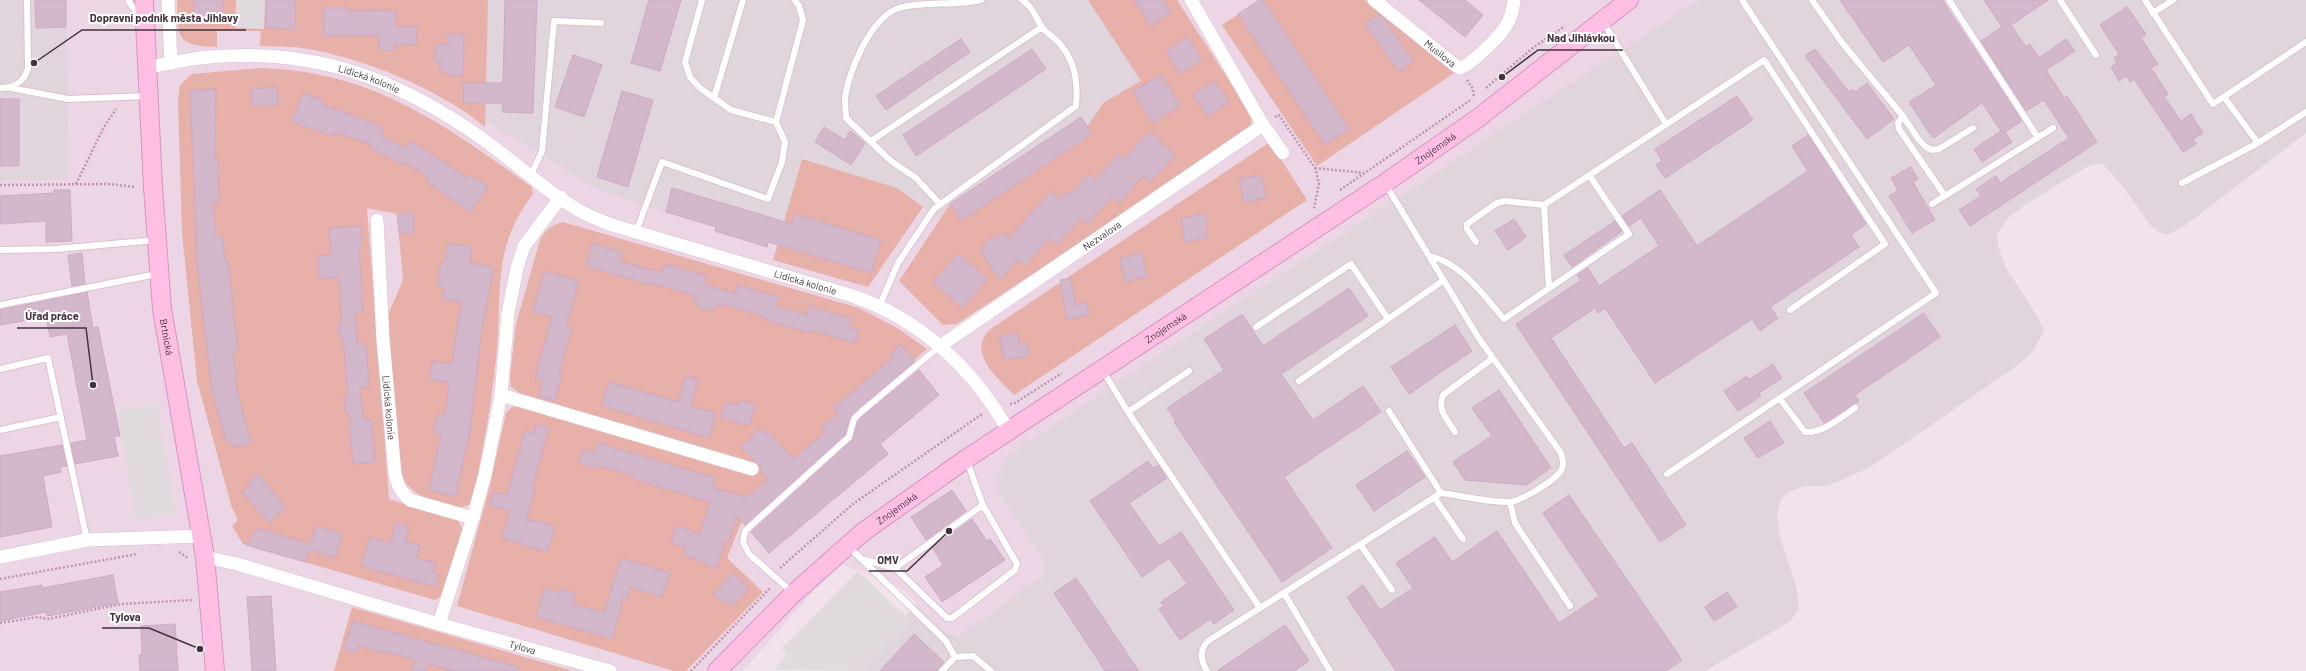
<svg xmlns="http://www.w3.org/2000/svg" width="2306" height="671" font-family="Barlow,sans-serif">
  <rect width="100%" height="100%" fill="#f1e2ec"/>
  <path fill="#ecd6e5" d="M0,0H1698L1009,454L995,487L1045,562V574L958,637L948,634L900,587L842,564L811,594L743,671H0Z"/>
  <path fill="#e0d4dd" d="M0,0H66L68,180H0Z
    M488,0H1088L1141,81L1103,103L1092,134L961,221L949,205L940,220L897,188L777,243L769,241L767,247L715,231L716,226L602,192L485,120Z
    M1698,0H2306V133L2183,227L2169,234H2163L2151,226L2125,189L2102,163L2088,166L2023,206L2007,219L1997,234L1998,246L2006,268L2039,319L2044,331L2033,351L2018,365L1869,468L1827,486H1805L1788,492L1781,499L1777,514L1780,537L1797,589L1799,609L1791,620L1779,628L1705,671H853L917,604L948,634L958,637L1045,574V562L995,487L1009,454Z"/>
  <path fill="#e7b0a9" d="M177,0H488L485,127C440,89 361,57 303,48C289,46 274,47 260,46L261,31H217V47C176,46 177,38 177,0Z
    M1088,0H1177L1252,116L1250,130L957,324L943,325L899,281L950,204L961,221L1092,134L1087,127L1103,103L1141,81Z
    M1259,0H1365L1454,73L1317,166L1222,25Z
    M262,68C375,72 444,125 532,187L533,194C490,250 503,295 496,359C491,406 483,451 473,497L469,505L462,507C439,504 408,497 400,472L388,315L403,280L397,214L367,208L389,499L458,520L463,530L444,595L435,600L243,544L232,526L238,520L232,508L197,381L182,232L178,99L180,85L192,74Z
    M1270,142L1307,200L1014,395C998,378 967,354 989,330Z
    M802,159L897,188L923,207L868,287L773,260Z
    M563,222L859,308L899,329L927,349L846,417L849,431L742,521L727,558L763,592L686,671H674L457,606L489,489L506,413L512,407H518L750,475L759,466L522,395L511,387L510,376L516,324L540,240C545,230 551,225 563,222Z
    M352,607L573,671H334Z"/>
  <path fill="#e1dbdf" d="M236,0H265L264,29L235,28Z
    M157,403L176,513L136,521L116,410Z
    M858,571L911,621L864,671L774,670L785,658L786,654L782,649L787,643Z"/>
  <path fill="#d3b7cb" stroke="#ceaac4" d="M35,0H66V27L36,28Z
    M194,0H223L222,18L194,17Z
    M266,0H295V29L266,28Z
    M505,0H537L533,113L502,112L503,103H463V83H503Z
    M649,0H681L660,71L631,63Z
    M1134,0H1163L1171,13L1151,26Z
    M1259,0H1263L1349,129L1325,145L1238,14Z
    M1419,0H1465L1483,15L1465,37Z
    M1840,0H1942L2022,121L2005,132L2012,142L1982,162L1974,149L2001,131L1982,103L1935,137H1932L1909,102L1936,85L1909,45L1883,62Z
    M1984,0H2048L2011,25L2026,47L2030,44L2039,58L2066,39L2075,51L2046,70L2064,98L2067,96L2097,142L1970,226L1959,210L1981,196L1976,189L1996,176L2000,183L2069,138L2044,100L2026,111L1981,41L2002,27Z
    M2127,7L2146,34L2141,38L2158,64L2151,68L2168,94L2164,97L2181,121L2191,114L2203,133L2193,139L2196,144L2183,152L2134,79L2130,82L2126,76L2119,81L2111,67L2117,63L2114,58L2119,54L2100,25Z
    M324,8H347V11L396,10V27H417L416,45L396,44L395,50H379V35L323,36Z
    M1379,14L1388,24L1413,62L1399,72L1365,24Z
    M448,34H464L463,76L448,75L449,72H440V62H435L436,44L448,45Z
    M1187,37L1202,60L1180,74L1166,51Z
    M961,39L970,52L886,110L876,96Z
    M1032,49L1046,69L916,156L903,135Z
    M1815,49L1849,92L1853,89L1855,92L1867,83L1894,119L1867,139L1805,56Z
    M573,55L602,65L584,117L555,107Z
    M1161,74L1180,106L1153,123L1133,92Z
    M1214,81L1229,102L1207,117L1193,95Z
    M277,87L278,105L252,106L251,89Z
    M216,89L215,158L218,157L219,202L213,203L216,236H222L225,261L228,260L236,335L238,349L233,350L237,391L251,443L233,448L232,443L227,444L212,390L196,254H197L190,90Z
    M622,91L653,100L628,187L597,177Z
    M303,93L322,100L321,104L384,128L381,135L393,142L407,148L411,141L468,178L470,175L488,186L470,213L426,181L429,177L404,162L402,165L387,156L370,149L372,145L335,132L334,136L292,122Z
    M1737,96L1753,120L1665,178L1656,165L1662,161L1655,149Z
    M0,99H19V166H0Z
    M1081,117L1092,134L961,221L950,204Z
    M824,127L845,140L850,131L865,143L851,165L815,142Z
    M1150,131L1175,155L1150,182L1143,176L1119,203L1112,197L1088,224L1081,218L1057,245L1049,239L1025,265L1018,259L1000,280L980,250L992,236L996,239L1002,233L1008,239L1051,191L1060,200L1067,192L1069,195L1088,175L1095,181L1119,154L1124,159Z
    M1808,135L1866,224L1851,235L1859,247L1770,307L1778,318L1760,331L1752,319L1655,383L1605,308L1598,313L1595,308L1551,338L1624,448L1632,443L1686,525L1660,542L1516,324L1581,280L1577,275L1588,268L1599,286L1659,246L1641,218L1629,226L1622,216L1660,190L1697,246L1808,171L1792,146Z
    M1911,167L1918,179L1913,182L1935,220L1912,233L1889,196L1898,190L1891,178Z
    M1261,175L1266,198L1244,203L1239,179Z
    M672,188L792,224L795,214L881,240L871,273L768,242L767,247L715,231L716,227L666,212Z
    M54,190H70L72,241L46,242V221L0,224V196L54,193Z
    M397,214H414L413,234L399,232Z
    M1206,214L1207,238L1185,242L1181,218Z
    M1514,219L1526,237L1508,250L1495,231Z
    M1615,221L1622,231L1572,267L1564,255Z
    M361,226L362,246L359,247L363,312L355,313L357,344H366L369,387H360L362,406L363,420L371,419L375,462L353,464L349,412H345V405L344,398L348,397L343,337H340L339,330V323H342L339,277L319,279L318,256L331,255L329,228Z
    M448,243L472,247L470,263L494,267L481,334L470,431L455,497L429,490L441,435L434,433L437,414L445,415L449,382L430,380L432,361L452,364L461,302L443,299L444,288L437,287L441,262H445Z
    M592,244L623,252L620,261L653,271V269L663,272L665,264L707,276L704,284L735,294L737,285L779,297L776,306L807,315L809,306L851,319L849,327L858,330L855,343L810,330L809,333L796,329L765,320L766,317L723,304L722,307L715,305L713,311L697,307L698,303L692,301L694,295L651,283L650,285L586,266Z
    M82,253L85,284L72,286L68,255Z
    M1142,253L1147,277L1125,282L1120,258Z
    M958,254L988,279L962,308L933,282Z
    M545,271L579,281L566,326L572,328L559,374L562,375L555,401L539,396L543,381L535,378L552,317L533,312Z
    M1070,278L1076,305L1086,302L1089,315L1067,320L1060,280Z
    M1349,288L1368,316L1281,374L1313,420L1363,386L1381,412L1284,477L1332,548L1282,582L1174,422L1176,421L1167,408L1224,370L1204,339L1242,314L1263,346Z
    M87,292L93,328L98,327L120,436H114L118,456L75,464L71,443L87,440L67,334L50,337L46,317L0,325V310Z
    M1924,313L1940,337L1855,395L1859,401L1824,423L1804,393Z
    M1455,325L1472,351L1409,394L1391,367Z
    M1018,333L1019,344L1027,342L1029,356L1004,360L1000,336Z
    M900,344L915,359L913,363L858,409L850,417L845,435L745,525L737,516L729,541L725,540L717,568L683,555L686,547L671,543L676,526L700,534L710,502L633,479L634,476L616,470L597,465L596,469L579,463L583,450L595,453L598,443L716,478L713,488L747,497L768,479L760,470L761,467L741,447L760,429L765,434L768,432L793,459L826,432L821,427L838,414L833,408L893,358L890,355Z
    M1773,364L1782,378L1759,393L1761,396L1738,411L1724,391L1747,376L1750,379Z
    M919,370L939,395L880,444L888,454L769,553L751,532L852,440L858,421L864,415Z
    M686,376L698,380L690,406L716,413L709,438L602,406L609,382L678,402Z
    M1499,390L1551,468L1526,485L1465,480L1453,462L1492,436L1472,408Z
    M740,400L756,405L749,426L721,418L726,402L738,405Z
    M1770,421L1784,443L1758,458L1744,438Z
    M536,424L549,428L532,488L535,489L526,520L542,522L555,527L547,552L502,538L510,511L490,505L494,492L507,495L525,431L534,434Z
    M62,445L67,466L60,467L61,472L43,476L52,527L0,537V456Z
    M1407,451L1425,477L1374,511L1356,485Z
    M1148,461L1153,468L1158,465L1167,478L1129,503L1159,546L1181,532L1234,610L1214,624L1210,619L1180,640L1159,609L1164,606L1161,602L1187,584L1169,558L1142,577L1090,501Z
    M258,474L286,507L269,523L242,492L251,484L249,482Z
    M952,490L966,511L926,540L911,517Z
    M1569,495L1682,660L1666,671H1396L1347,597L1363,585L1380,610L1413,588L1396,563L1435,537L1452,562L1497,531L1559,623L1599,596L1543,513Z
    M972,519L987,541L990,539L1005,560L942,602L925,577L943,565L932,547Z
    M396,523L409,527L405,541L420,545L416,558L436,563L433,573L439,574L435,587L361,566L370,537L390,544Z
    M316,526L342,534L335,558L309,550L305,562L246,545L258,528L310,544Z
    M621,558L670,573L662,597L630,587L627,599L623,598L612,639L536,617L544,588L560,593L561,589L576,594L573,604L604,613Z
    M733,573L749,588L732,606L726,600L723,603L713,594Z
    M113,575L118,603L47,616V612L0,621V592L42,585V588Z
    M1076,578L1139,671H1105L1054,593Z
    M1727,592L1737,607L1714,621L1705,607Z
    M271,596L276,671H252L247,597Z
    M353,621L518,667V671H453L428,664L426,671H412L415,660L384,651L383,653L358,646L357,653L344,649Z
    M175,624L178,671H140L139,655H142L141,626Z
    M1285,625L1309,661L1294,671H1217Z
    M914,634L944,662L938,671H880Z"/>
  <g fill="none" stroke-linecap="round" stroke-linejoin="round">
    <defs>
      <path id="service" d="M128,0L139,17
        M702,0L685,62L690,77L700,88L731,110L776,122
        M1812,0L1843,44L1903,116L1919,140L1926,147L1932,150L1939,149L1973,128
        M1949,0L2037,136
        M2060,0L2096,55
        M2145,0L2213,104L2306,42
        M2153,13L2173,0
        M1603,22L1666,124
        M0,88C14,88 23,83 28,69L27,0
        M11,88L68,99L147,96
        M2224,97L2258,143
        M714,98L743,0
        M1903,116L1898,123L1899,129L1945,196
        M871,141L1042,27
        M531,175L542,151L554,21L601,23
        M2182,183L2258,143L2306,112
        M1386,185L1478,337L1561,453C1563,460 1564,465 1561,471C1554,481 1520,502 1509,502C1487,502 1463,496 1441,493
        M940,204L916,178L891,161L846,118C846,113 845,106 845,100C847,73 871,17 899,8C921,1 956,6 981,0
        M1932,204L2053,128
        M1544,205L1764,60L1885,244L1790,310
        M636,232L662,162L768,199L782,162L785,142L776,122L803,20L799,6L795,0
        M1476,242L1467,229V224L1497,203L1505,201L1544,205L1549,288
        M0,250L56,249L156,240
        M1429,256C1462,263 1483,295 1504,319L1629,234L1589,175
        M0,305L157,274
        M879,307L898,263L934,209L1076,106C1078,83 1076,63 1060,44C1055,38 1047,34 1042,27C1035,17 1033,7 1022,0
        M1256,327L1351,264L1388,319
        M0,369L48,358L87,540
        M1103,371L1128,412L1260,608
        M1299,381L1444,280
        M1780,399L1805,432C1824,433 1840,418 1855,408
        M1128,412L1189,371
        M0,430L61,417
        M1455,432C1447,419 1437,410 1443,395L1493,358
        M1667,474L1936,293L1742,0
        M1434,497L1463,539
        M1510,502L1515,523L1570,606
        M1360,544L1392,590
        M849,547L946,641L955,657
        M861,559L895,568L983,505L967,461
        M895,568L947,618H952L1015,570L1017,564L983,505
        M792,592L749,554L743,542L745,531L849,437L854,419L861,412L940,346
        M1284,593L1330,671
        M942,671L955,657L973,656L991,671
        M1207,671C1201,661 1199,650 1208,641L1441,493L1389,411"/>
      <g id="minor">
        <path d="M168,0L171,63"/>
        <path d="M1191,0L1263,125L1283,153"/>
        <path id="s1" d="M1374,0L1455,65L1460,68C1471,65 1500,36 1506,26C1511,18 1513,10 1514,0"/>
        <path id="s2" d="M147,67C167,64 188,59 209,57C316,48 399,79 484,140C515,162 550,195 582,212C591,217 602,221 612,225L853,296C921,320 974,369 1009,432"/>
        <path id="s3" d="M377,220L383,340L395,474C398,485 400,492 410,500L473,518"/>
        <path id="s4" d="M940,346L1263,125"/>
        <path d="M501,395L752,469"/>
        <path d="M0,557L87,540L201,536"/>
        <path id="s5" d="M205,557L237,564L439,624L610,671"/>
        <path d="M439,624L473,518L485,475L501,395L508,313L517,268L524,246L561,197"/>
      </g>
      <g id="secondary">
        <path id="s6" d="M144,0L153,187L162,309L205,557L215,671"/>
        <path id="s7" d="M717,671L793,594L863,532L966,459L1385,183L1477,119L1629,0"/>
      </g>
    </defs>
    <use href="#service" stroke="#dbc1d2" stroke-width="8"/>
    <use href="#minor" stroke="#dbc1d2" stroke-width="14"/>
    <use href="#secondary" stroke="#d994bd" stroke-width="20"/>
    <path stroke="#bf95b2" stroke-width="2.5" stroke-dasharray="2 2" stroke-linecap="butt" d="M1467,80L1473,89L1474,98
      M1486,88L1534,47L1565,26
      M1275,117L1279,115L1315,168L1319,183L1314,208
      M1315,168L1364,173
      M76,184L104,127L116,109
      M0,185L110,184L135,187
      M1340,190L1472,99
      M1010,404L1015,403L1062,373
      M179,552L188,558
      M780,568L853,504L982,414
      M0,579L137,554
      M0,623L38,617L48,619L121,604L193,600
      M691,671L771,587"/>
    <use href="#service" stroke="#fff" stroke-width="6"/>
    <use href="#minor" stroke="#fff" stroke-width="13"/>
    <use href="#secondary" stroke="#ffbee4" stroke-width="18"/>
  </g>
  <g text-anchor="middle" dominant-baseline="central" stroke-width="4" stroke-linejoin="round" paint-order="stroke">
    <g font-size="10" fill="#43323e" stroke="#fff">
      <text stroke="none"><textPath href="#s1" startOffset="85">Musilova</textPath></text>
      <text stroke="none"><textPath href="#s2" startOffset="226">Lidická kolonie</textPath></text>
      <text stroke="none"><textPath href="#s7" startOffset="891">Znojemská</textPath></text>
      <text stroke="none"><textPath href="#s4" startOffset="196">Nezvalova</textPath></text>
      <text stroke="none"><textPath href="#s2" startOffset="713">Lidická kolonie</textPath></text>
      <text stroke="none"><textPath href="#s7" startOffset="567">Znojemská</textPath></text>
      <text stroke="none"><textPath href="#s6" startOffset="338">Brtnická</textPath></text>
      <text stroke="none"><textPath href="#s3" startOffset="188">Lidická kolonie</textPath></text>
      <text stroke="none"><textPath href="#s7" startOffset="243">Znojemská</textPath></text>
      <text stroke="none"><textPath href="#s5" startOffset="330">Tylova</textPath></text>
    </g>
  </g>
  <path fill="none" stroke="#43323e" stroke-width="1.5" d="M34 63L82 30H246M1502 77L1538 50H1623M93 385L86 328H17M949 531L907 571H869M200 649L149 628H102"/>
  <g fill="#43323e" stroke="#fff" stroke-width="1.5">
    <circle cx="34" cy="63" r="4"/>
    <circle cx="1502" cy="77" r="4"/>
    <circle cx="93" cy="385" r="4"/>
    <circle cx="949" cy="531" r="4"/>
    <circle cx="200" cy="649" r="4"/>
  </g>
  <g font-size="11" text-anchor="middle" font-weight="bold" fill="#43323e" stroke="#fff" stroke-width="4" stroke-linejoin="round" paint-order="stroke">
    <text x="164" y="22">Dopravní podnik města Jihlavy</text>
    <text x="1581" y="42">Nad Jihlávkou</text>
    <text x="52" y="320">Úřad práce</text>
    <text x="888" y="564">OMV</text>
    <text x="125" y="621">Tylova</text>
  </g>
</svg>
